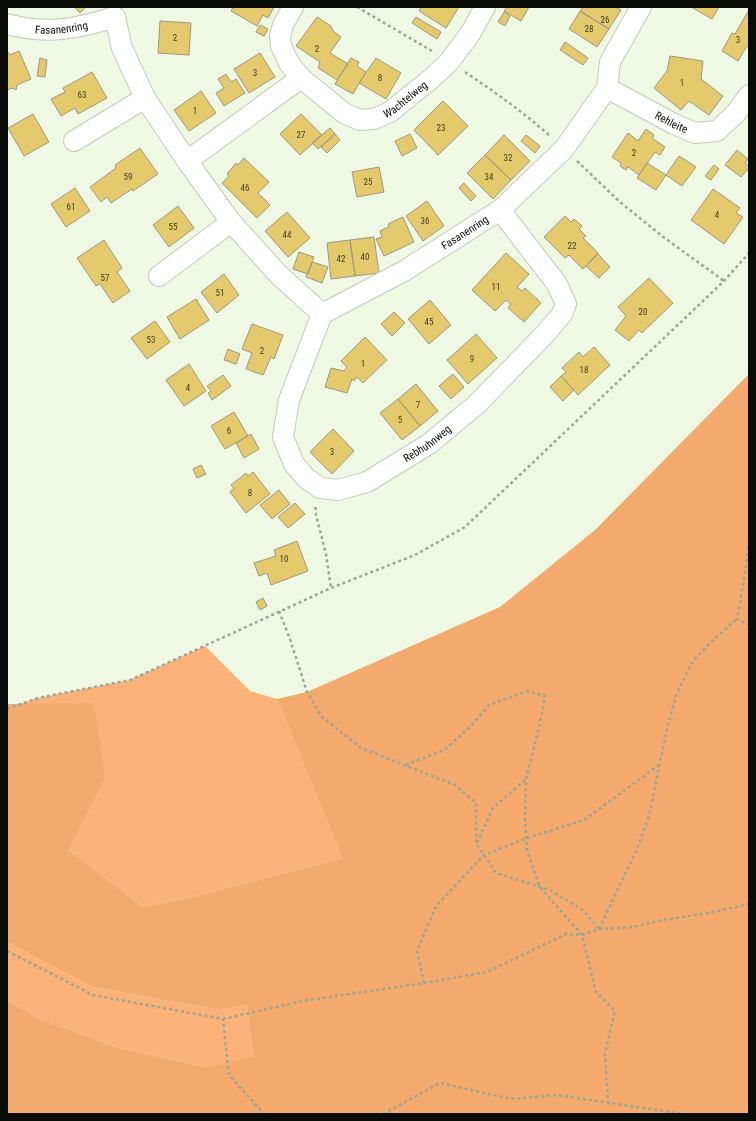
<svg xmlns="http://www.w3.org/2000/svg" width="756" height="1121" font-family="'Roboto Condensed',sans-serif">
  <rect width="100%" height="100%" fill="#eef8e3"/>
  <path fill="#fab278" d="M205,646L250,691L277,699L342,858L197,896L143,907L69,850L105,779L20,704L38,698L130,680Z
    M7,942L92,987L219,1010L247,1005L253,1058L206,1067L119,1048L40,1019L7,1000Z"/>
  <path fill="#f4aa6d" d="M749,374V1114H7V1000L40,1019L119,1048L206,1067L253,1057L247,1005L219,1010L92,987L7,942V704L94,703L105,779L69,850L143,907L197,896L342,858L277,699L307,692L500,607L595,530Z"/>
  <path fill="#e4ca6d" stroke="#9d9783" d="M74,7H86L80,13Z
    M233,7H274L268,18L263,15L257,26L231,11Z
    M421,7H459L446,28L419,11Z
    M507,7H529L521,21L504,11Z
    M583,7H615L621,10L609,29L580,11Z
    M691,7H719L712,19Z
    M749,10V47L747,46L738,61L722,51L732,33L735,34Z
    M580,11L609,29L597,47L569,29Z
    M504,12L510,16L505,26L498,22Z
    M317,17L331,26L333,31L341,37L330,53L348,64L337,80L318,68L320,62L296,46Z
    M416,17L441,32L437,39L412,23Z
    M160,21L191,23L189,55L158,53Z
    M260,25L268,29L264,36L256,32Z
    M565,42L588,58L583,65L560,50Z
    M19,51L31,79L17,85L16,90L12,88L7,90V53L8,52L10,55Z
    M260,53L275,77L249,93L234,69Z
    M670,56L703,61L701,79L723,96L709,115L689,101L681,110L654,88L667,71Z
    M40,58L47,60L45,77L37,76Z
    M351,58L359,62L357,66L366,72L353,94L335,84Z
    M376,58L401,73L386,99L359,83Z
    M92,72L107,98L78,114L75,108L61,116L51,99L65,92L63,88Z
    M226,74L231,82L236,79L245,93L224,106L216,93L224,88L218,79Z
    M201,91L216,113L189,131L174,110Z
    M443,101L468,126L438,155L414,130Z
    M33,114L49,142L24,156L8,128Z
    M301,114L322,135L300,155L280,134Z
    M330,128L335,134L318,149L312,143Z
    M646,129L654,135L652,138L665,147L660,155L655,152L639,175L628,167L626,170L620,166L621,163L612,157L628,133L638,141Z
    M335,134L340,140L327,153L321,147Z
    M410,134L417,148L402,156L395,141Z
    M504,135L530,161L511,180L485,155Z
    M526,135L540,146L535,153L521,141Z
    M140,148L158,174L133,191L132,189L111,203L107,197L101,202L90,187L116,168L115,165Z
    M737,150L748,159L745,163L749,166V168L741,177L725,165Z
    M485,155L511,180L493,199L467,173Z
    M679,156L696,167L682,186L666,175Z
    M244,158L269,182L258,193L270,205L257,218L222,183L229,176L227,174L236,163L238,165Z
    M647,163L666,175L656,190L637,178Z
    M714,165L719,169L711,180L705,176Z
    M379,167L384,192L357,197L352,172Z
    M464,183L476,196L471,201L459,188Z
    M75,188L90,211L66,227L51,204Z
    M713,189L740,208L736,213L743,217L724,244L691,220Z
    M427,201L444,226L423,241L406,216Z
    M178,206L194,228L169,247L153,225Z
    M287,212L310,238L288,257L265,231Z
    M565,216L571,222L574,219L582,226L579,229L586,236L583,238L598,253L583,269L569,255L565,258L544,237Z
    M403,217L414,242L384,256L376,239L382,237L380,231L389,227L388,224Z
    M374,237L379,273L355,276L350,240Z
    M104,240L122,268L117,272L130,291L113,303L100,284L96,286L77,258Z
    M350,240L355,276L331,279L327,243Z
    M299,252L314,257L308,274L293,269Z
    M506,253L529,274L517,287L522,291L525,288L541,303L524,322L508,308L511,304L506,300L495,311L472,290Z
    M598,254L610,267L599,278L586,266Z
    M312,262L328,267L322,283L306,277Z
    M224,274L239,295L217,313L201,292Z
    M649,278L673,303L642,333L639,330L629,341L615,330L626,316L618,307Z
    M196,299L209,320L180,339L167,317Z
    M430,300L451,325L429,344L408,319Z
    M394,312L405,323L392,336L381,324Z
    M155,321L170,342L147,359L131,338Z
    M252,324L283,335L274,359L271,357L263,375L246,369L252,353L242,349Z
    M476,334L497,358L468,384L447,360Z
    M365,337L387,360L363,383L357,377L354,381L352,379L347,393L325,387L331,368L344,371L347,367L341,361Z
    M594,347L610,365L578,395L561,376L566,372L562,368L579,352L583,357Z
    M228,349L240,354L236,364L224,360Z
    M189,364L206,391L184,406L166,380Z
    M453,374L464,387L451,399L439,386Z
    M223,375L231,386L212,400L208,393L211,391L207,386Z
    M561,376L574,390L563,401L550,387Z
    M416,384L438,411L420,426L398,399Z
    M398,399L420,426L402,440L380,413Z
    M234,412L248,436L225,449L211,426Z
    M333,429L354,451L332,474L310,452Z
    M251,434L259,449L244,458L236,443Z
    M201,465L206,474L197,478L193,469Z
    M253,472L270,494L246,513L230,492L234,489L231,485L246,473L248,476Z
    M279,490L290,504L272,519L260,505Z
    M295,503L305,514L288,528L278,517Z
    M297,541L308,571L271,585L267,573L259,576L254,563L276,556L274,550Z
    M263,598L267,606L260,610L256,602Z"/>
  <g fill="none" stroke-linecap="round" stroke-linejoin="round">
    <defs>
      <g id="street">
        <path id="s1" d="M293,7L283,25L280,36L281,46L289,63L301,78L344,113L360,120L374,119L390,112L432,78L449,62L470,34L485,7"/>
        <path id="s2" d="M7,24C46,35 77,29 115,17L122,48L145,98L187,161L231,222L279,275L322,314L404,271L500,210L564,149L607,88L610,62L641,7"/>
        <path id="s3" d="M607,88L674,124L695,133L717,131L736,113L749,95"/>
        <path d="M74,141L145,98"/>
        <path d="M187,161L301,78"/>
        <path d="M159,276L231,222"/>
        <path id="s4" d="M322,314L289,400L283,437L294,464L306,478L320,488L338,490L367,482L429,444L477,404L545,334L562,314L566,304L557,284L500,210"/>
      </g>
    </defs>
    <use href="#street" stroke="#c2ccb8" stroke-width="22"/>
    <path stroke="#9ea596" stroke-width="2.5" stroke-dasharray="3 3" stroke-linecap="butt" d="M357,7L432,51
      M465,72C495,92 523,112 550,136
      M577,161L620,202L662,236L724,281
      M316,507L315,511L326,554L331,588
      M749,541L745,574L737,619L749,625
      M279,611L290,639L307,692L321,716L361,748L455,785L476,803V843L496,873L550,890L584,911L599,929
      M7,709L38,698L130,680L331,588L415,555L465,527L724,281L749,253
      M406,765L444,750L470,727L489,705L528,691L545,696L539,727L526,779L525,818L527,851L540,887L582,935L596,992L615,1011L605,1054L608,1103
      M477,843L493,808L525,780
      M599,929L637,849L649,816L667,729L677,693L693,661L713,640L737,619
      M7,951L93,995L223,1019L229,1075L264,1114
      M424,983L417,951L436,906L484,855L527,838L584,820L659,765
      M223,1019L303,1001L424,983L487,972L566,934L582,935L599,929L633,927L663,920L708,913L749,904
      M383,1114L440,1083L511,1099L557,1095L683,1114"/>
    <use href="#street" stroke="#fff" stroke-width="20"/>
  </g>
  <g text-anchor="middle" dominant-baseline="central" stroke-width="4" stroke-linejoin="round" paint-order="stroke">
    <g font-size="9" fill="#403c20">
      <text x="605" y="20">26</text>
      <text x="589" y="29">28</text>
      <text x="175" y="38">2</text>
      <text x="738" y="40">3</text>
      <text x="317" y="49">2</text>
      <text x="255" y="73">3</text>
      <text x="380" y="78">8</text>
      <text x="682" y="83">1</text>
      <text x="82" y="95">63</text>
      <text x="195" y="111">1</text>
      <text x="441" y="128">23</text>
      <text x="301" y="135">27</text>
      <text x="634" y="153">2</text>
      <text x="508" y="158">32</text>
      <text x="128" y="177">59</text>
      <text x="489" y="177">34</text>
      <text x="368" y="182">25</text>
      <text x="245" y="188">46</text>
      <text x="71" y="207">61</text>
      <text x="717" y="215">4</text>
      <text x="425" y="221">36</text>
      <text x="173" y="227">55</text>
      <text x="287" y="235">44</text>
      <text x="572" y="246">22</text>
      <text x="365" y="257">40</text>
      <text x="341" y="259">42</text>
      <text x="105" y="278">57</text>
      <text x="496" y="287">11</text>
      <text x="220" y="293">51</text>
      <text x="643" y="312">20</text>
      <text x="429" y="322">45</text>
      <text x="151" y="340">53</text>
      <text x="262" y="351">2</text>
      <text x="472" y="359">9</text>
      <text x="363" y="364">1</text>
      <text x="584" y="370">18</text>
      <text x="188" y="388">4</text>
      <text x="418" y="405">7</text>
      <text x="400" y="420">5</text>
      <text x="229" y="431">6</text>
      <text x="332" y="452">3</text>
      <text x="250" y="493">8</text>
      <text x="284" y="559">10</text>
    </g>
    <g font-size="11" fill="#0a0d07" stroke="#eef8e3">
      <text stroke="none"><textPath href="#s2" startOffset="55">Fasanenring</textPath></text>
      <text stroke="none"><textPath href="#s1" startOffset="204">Wachtelweg</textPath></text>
      <text stroke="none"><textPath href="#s3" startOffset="73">Rehleite</textPath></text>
      <text stroke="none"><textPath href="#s2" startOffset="642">Fasanenring</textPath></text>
      <text stroke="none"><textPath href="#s4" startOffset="314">Rebhuhnweg</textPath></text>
    </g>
  </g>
  <rect width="756" height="1121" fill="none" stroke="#0a0d07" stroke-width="16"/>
</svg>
